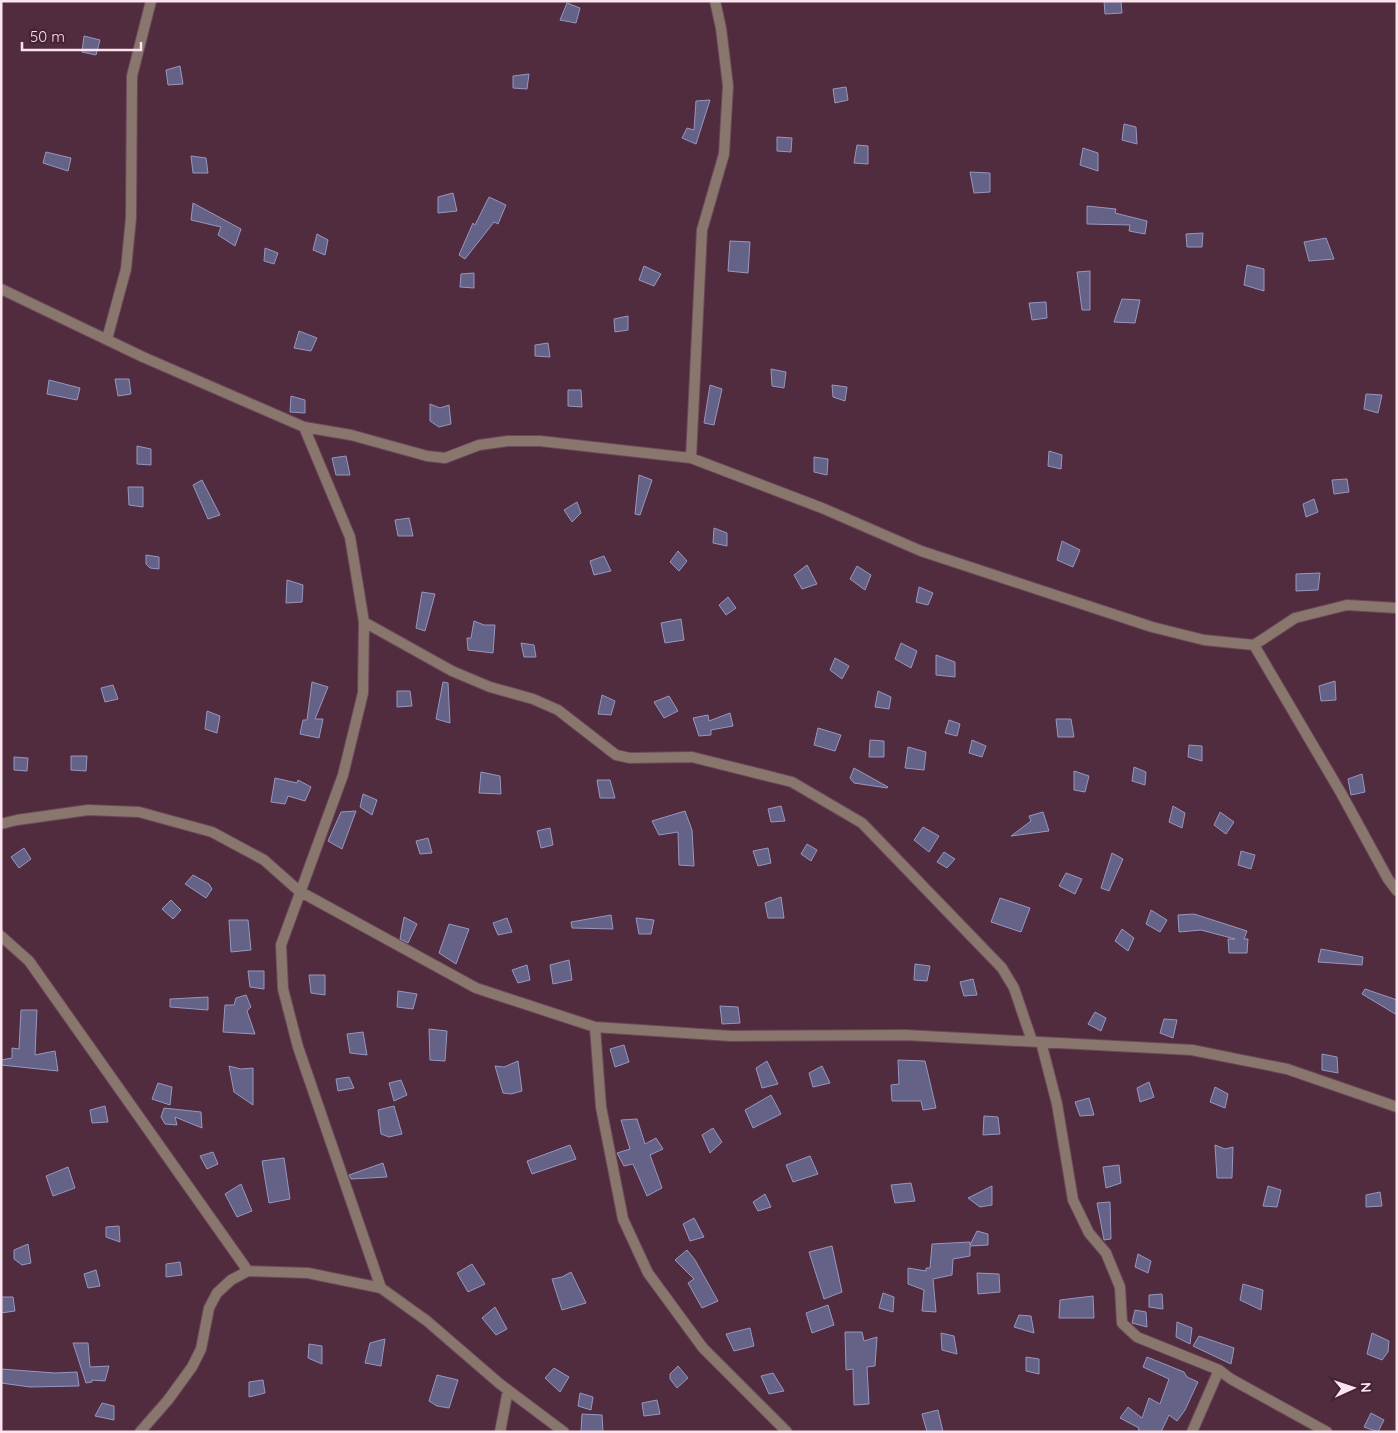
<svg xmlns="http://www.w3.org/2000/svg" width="1398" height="1433" font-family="Quicksand,sans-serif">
  <rect width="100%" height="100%" fill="#502c3e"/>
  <path fill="#656288" stroke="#9996bf" d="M1104,1H1121L1122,13L1105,14Z
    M567,3L580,8L576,23L560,20Z
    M84,36L100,40L96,55L82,52Z
    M180,66L183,84L168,85L166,70Z
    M529,74L527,89L513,88V76Z
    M846,87L848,100L835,103L833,89Z
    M710,100L696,144L682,138L687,128L694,130L696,101Z
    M1124,124L1136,127L1137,144L1122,140Z
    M777,137L792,138L791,152L777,151Z
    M857,145L868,146V164L854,163Z
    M1083,148L1098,153V171L1080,165Z
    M46,152L71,158L68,171L43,163Z
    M191,156L206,158L208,173H193Z
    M970,172L990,173V192L974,193Z
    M453,193L457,211L438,213V197Z
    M489,197L506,205L498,224L494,222L465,259L459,255L473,223L475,225Z
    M193,203L241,229L235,246L218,235L221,227L191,220Z
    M1087,206L1116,209L1115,213L1147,221L1145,234L1129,231L1130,225L1087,224Z
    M1203,233L1202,247H1187L1186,234Z
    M317,234L328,240L325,255L313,250Z
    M1326,238L1334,259L1309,261L1304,242Z
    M730,241L750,242L748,273L728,271Z
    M265,248L278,253L274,264L264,261Z
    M1247,265L1264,269V291L1244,285Z
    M644,266L661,274L654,286L639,280Z
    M1090,271V310H1082L1077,272Z
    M474,273V288L460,287L461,274Z
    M1122,299L1140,300L1135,323L1114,322Z
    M1046,302L1047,318L1032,320L1029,303Z
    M628,316V330L615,332L614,319Z
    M299,331L317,338L311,351L294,348Z
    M548,343L550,357L535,356V345Z
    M771,369L786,372L784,388L772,386Z
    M115,379H129L131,394L118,396Z
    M49,380L80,388L77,400L47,394Z
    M710,385L722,389L714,425L704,423Z
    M832,385L847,387L845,401L833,397Z
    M568,390H581L582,407L568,406Z
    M1366,394L1382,395L1378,413L1364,409Z
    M291,396L305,400V413L290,412Z
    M430,404L440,408L449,405L451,424L439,427L430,421Z
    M137,446L151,449V465L137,464Z
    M1049,451L1062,455L1061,469L1048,466Z
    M346,456L350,475H336L332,458Z
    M814,457L828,459L827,475L814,472Z
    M639,475L652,480L640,515L635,514Z
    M1347,479L1349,492L1334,494L1332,480Z
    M202,480L220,515L208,519L193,485Z
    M128,487H143V507L129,505Z
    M1314,499L1318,512L1306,517L1303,504Z
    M577,502L581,513L572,522L564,510Z
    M409,518L413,536H398L395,520Z
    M714,528L727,533V546L713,543Z
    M1062,541L1080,550L1073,567L1057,560Z
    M678,551L687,561L679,571L670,562Z
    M146,555L159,557V569L150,568L146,564Z
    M604,556L611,571L594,575L590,561Z
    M807,565L817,584L802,589L794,575Z
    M857,566L871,575L865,590L850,579Z
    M1320,573L1318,590L1296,591V574Z
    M287,580L303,585L302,602L286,603Z
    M919,587L933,593L928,605L916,602Z
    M422,592L435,594L425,631L416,628Z
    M728,597L736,608L726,615L719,605Z
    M681,619L684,640L665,643L661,623Z
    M474,621L484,625H495L493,653L468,650L467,638H471Z
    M521,643L534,645L536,657H524Z
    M901,643L917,651L911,668L895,659Z
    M936,655L955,662V677L936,675Z
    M835,658L849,666L842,679L830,670Z
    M1335,681L1336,700L1321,701L1319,686Z
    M312,682L328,687L315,719H323L319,738L300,734L303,720H307Z
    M443,682L448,683L450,723L436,719Z
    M113,685L118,699L105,702L101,688Z
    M397,691H410L412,706L397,707Z
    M878,691L891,697L889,709L875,707Z
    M602,695L615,701L611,715L598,714Z
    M669,696L678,711L664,718L654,702Z
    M207,711L220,716L217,733L205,729Z
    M730,713L733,726L711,730V735L699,736L693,718L708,715L709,721Z
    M1056,719H1071L1074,737H1058Z
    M949,720L960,724L957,736L945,733Z
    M818,728L841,735L835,751L814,745Z
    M870,740L884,741V757H869Z
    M972,740L986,746L982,757L969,753Z
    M1189,745L1202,746V761L1188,757Z
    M908,747L926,752L924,770L905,768Z
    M71,756H87L86,771L71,770Z
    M14,757L28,758L27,771L14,770Z
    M1134,767L1146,772L1145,785L1132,781Z
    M854,768L888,787L887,788L854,783L850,778Z
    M1074,771L1089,776L1085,792L1074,790Z
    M481,772L500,776L501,794L479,793Z
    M1362,774L1365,792L1351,795L1348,779Z
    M275,778L297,783L298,780L311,787L305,801L288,796L285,804L271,802Z
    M597,780H610L615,798H600Z
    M363,794L377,800L372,815L360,807Z
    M781,806L785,821L771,822L768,809Z
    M1173,806L1185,813L1182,828L1169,822Z
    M356,811L342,849L328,841L341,812Z
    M685,811L692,830L694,866L679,865L678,832L659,835L652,821Z
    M1043,812L1049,831L1011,836L1031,821L1029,816Z
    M1220,812L1234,822L1226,834L1214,825Z
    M923,827L939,836L929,852L914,840Z
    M550,828L553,845L541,848L537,831Z
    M428,838L432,853L420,854L416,841Z
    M807,844L817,850L811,861L801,854Z
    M24,848L31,859L19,868L11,857Z
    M768,848L771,863L758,866L753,851Z
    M1241,851L1255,855L1251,869L1238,865Z
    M944,852L955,859L947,868L937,862Z
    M1112,853L1123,859L1109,891L1101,888Z
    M1066,873L1082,879L1075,894L1059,886Z
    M193,875L209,884L212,889L206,898L185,884Z
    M781,897L784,918H768L765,903Z
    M1000,898L1030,908L1021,932L991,922Z
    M171,900L181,910L173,919L162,909Z
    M1151,910L1167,920L1160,932L1146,924Z
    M1194,914L1247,931L1244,939H1248L1247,953H1229L1228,939H1235L1201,930L1179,932L1178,915Z
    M611,915L613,929L572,928L571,922Z
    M404,917L417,924L408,943L400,939Z
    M507,918L512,932L498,935L493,923Z
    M636,918L654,920L651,934H639Z
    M229,920H248L251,950L231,952Z
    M449,924L469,929L456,964L439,953Z
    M1122,929L1134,938L1128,951L1115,941Z
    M1321,949L1363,957L1362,965L1318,962Z
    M569,960L572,980L553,984L550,965Z
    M915,964L930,966L927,981L914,980Z
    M527,965L530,980L518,983L512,970Z
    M248,971H264V989L250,987Z
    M309,975H325V995L311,993Z
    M973,979L977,995L964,996L960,982Z
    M1365,989L1397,1000V1015L1362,994Z
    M398,991L417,994L413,1009L397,1007Z
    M246,995L251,1007L247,1011L255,1034L223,1032L225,1005H234L236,998Z
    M208,997V1010L170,1007V999Z
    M720,1006L738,1007L740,1023L722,1024Z
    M21,1010H37L35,1055L55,1051L58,1071L1,1065V1060L12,1058V1048L19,1049Z
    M1095,1012L1106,1018L1101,1031L1088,1024Z
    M1164,1019L1177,1020L1173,1038L1160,1033Z
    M429,1029L447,1031L445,1061L430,1060Z
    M363,1032L367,1055L350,1053L347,1034Z
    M624,1045L629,1062L615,1067L610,1049Z
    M1322,1054L1337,1057L1338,1073L1322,1070Z
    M898,1060L925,1061L936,1108L923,1110L921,1101H892L891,1085L899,1084Z
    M518,1061L522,1091L511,1094L503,1093L495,1066L504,1067Z
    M767,1061L778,1084L762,1088L756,1068Z
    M229,1066L241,1069L253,1068V1105L234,1092Z
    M822,1066L830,1083L813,1087L809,1073Z
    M349,1077L354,1088L338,1091L336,1079Z
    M401,1080L407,1095L394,1101L389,1083Z
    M1149,1082L1154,1097L1140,1102L1137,1088Z
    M158,1083L172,1087L170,1105L152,1099Z
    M1215,1087L1228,1094L1225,1108L1210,1102Z
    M771,1095L781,1114L753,1128L745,1110Z
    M1089,1098L1094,1115L1080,1116L1075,1102Z
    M105,1106L108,1122L92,1123L90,1110Z
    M394,1106L402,1134L389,1137L381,1134L378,1110Z
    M164,1108L201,1112L202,1128L175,1117L177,1125L165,1124L161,1117Z
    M984,1116L998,1117L1000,1134L983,1135Z
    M637,1119L645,1144L656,1138L663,1149L650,1155L662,1188L647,1196L633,1164L624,1166L617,1153L630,1149L621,1120Z
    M713,1128L722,1142L710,1153L702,1135Z
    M570,1145L576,1159L532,1174L527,1161Z
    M1215,1145L1225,1149L1233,1147L1232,1178H1217Z
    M213,1152L218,1164L207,1169L200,1156Z
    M810,1156L818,1174L793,1182L786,1165Z
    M284,1158L290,1199L269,1203L262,1161Z
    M383,1163L387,1177L351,1179L349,1175Z
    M1119,1165L1121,1183L1106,1188L1103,1167Z
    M68,1167L75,1188L53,1196L46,1176Z
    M911,1183L915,1201L895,1203L891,1185Z
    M241,1184L252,1211L237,1217L225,1194Z
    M992,1186V1205L980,1207L968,1198Z
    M1268,1186L1281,1190L1277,1207L1263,1206Z
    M1380,1192L1382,1206L1366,1207V1195Z
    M765,1194L771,1207L758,1211L753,1202Z
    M1110,1202L1111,1239L1104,1240L1097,1203Z
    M694,1218L704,1237L690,1241L683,1224Z
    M119,1226L120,1242L106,1237V1227Z
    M977,1231L988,1234V1245L970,1246V1256L953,1259L952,1275L933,1279L936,1312L922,1311L924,1290L908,1284V1268L926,1271V1268H930L932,1244L970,1242V1245Z
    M28,1244L31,1263L22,1265L14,1259V1250Z
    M832,1246L842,1292L824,1299L809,1252Z
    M687,1250L695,1260L718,1301L702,1308L688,1283L694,1279L675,1260Z
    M1138,1254L1151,1261L1148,1273L1135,1267Z
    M180,1262L182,1275L166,1277V1264Z
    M472,1264L485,1284L468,1292L457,1273Z
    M96,1270L100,1286L88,1288L84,1274Z
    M571,1272L586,1303L562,1310L552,1279L562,1277Z
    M977,1273L999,1274L1000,1292L978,1294Z
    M1243,1284L1263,1290L1261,1310L1240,1300Z
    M883,1293L894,1297L893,1312L879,1308Z
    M1162,1294L1163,1309L1149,1307V1295Z
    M1093,1296L1094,1318H1059L1060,1300Z
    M1,1297H13L15,1311L1,1313Z
    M828,1305L834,1325L812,1333L806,1313Z
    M495,1307L507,1329L496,1335L482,1318Z
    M1135,1310L1146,1312L1147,1327L1132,1323Z
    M1019,1315L1031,1316L1034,1333L1014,1327Z
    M1177,1322L1192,1328L1190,1344L1176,1337Z
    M750,1328L754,1346L734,1351L726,1334Z
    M845,1332H862L864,1341L877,1337L875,1366L867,1367L869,1404L854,1405L853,1369L846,1370Z
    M941,1333L954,1336L957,1354L942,1350Z
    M1372,1333L1389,1341L1388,1352L1382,1360L1367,1354Z
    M1199,1336L1234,1348L1231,1364L1193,1346Z
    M385,1339L381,1366L365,1363L370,1343Z
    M73,1343H88L90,1367L109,1366L105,1381L92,1380V1382L86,1383Z
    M309,1344L322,1346V1364L308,1358Z
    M1026,1357L1039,1359V1374L1026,1371Z
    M1147,1357L1184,1372L1187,1377L1198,1382L1185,1410L1177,1421L1169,1415L1161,1432H1138L1139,1428L1120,1418L1128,1407L1142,1418L1149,1398L1160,1404L1169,1379L1143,1367Z
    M678,1366L688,1378L677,1388L670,1379V1374Z
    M554,1368L569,1377L560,1392L545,1378Z
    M1,1369L55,1373L77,1372L79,1386L30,1387L1,1383Z
    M773,1373L784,1391L769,1394L761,1376Z
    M437,1375L458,1380L449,1408L437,1406L429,1401Z
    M263,1380L265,1393L249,1397V1382Z
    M580,1393L593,1397L591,1410L578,1406Z
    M657,1400L660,1414L644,1416L642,1403Z
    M102,1403L114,1406V1420L95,1416Z
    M938,1410L943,1432H927L922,1414Z
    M1371,1413L1384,1420L1378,1432L1364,1427Z
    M582,1414L602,1415L603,1432H581Z"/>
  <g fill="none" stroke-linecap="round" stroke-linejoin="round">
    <defs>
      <path id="street" d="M1,289L143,357L304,427L351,435L427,456L445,458L479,445L508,441H540L691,458L822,508L921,551L1152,627L1204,640L1254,645L1295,618L1347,605L1397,608
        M107,339L126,269L131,218L132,76L151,1
        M304,427L350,537L364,622L363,693L343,775L281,945L283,989L298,1047L381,1288
        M691,458L702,230L724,154L728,86L721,28L715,1
        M364,622L452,671L490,687L533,699L558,710L616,755L630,758L692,757L792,782L862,823L1002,968L1014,988L1032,1041
        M1254,645L1341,793L1388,879L1397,891
        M1,824L17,820L88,810L139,812L212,832L264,860L299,891L476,988L595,1027L731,1036L905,1035L1192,1050L1287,1069L1397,1107
        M1,936L29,961L248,1271
        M595,1027L601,1107L623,1219L648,1273L703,1348L787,1432
        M1041,1042L1057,1104L1073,1200L1089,1233L1106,1253L1120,1287L1122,1323L1137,1337L1219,1370L1231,1379L1327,1432
        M140,1432L168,1400L192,1367L201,1349L209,1308L217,1293L231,1280L248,1271L308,1273L381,1288L427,1321L500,1384L564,1432
        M500,1432L508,1390
        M1192,1432L1219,1370"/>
    </defs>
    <use href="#street" stroke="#6c495a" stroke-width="12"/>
    <use href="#street" stroke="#89776e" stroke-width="10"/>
  </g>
  <rect width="1398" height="1433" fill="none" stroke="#fce4ef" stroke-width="5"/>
  <g transform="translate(1353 1388) rotate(87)" stroke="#452234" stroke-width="4" paint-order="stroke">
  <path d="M0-4L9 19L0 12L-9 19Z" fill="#fce4ef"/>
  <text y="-8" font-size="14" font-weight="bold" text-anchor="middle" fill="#fce4ef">N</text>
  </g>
  <path d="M22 42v8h119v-8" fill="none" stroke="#fce4ef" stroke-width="2.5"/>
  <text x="30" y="42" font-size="15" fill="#fce4ef" stroke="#452234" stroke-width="4" paint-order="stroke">50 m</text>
</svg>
